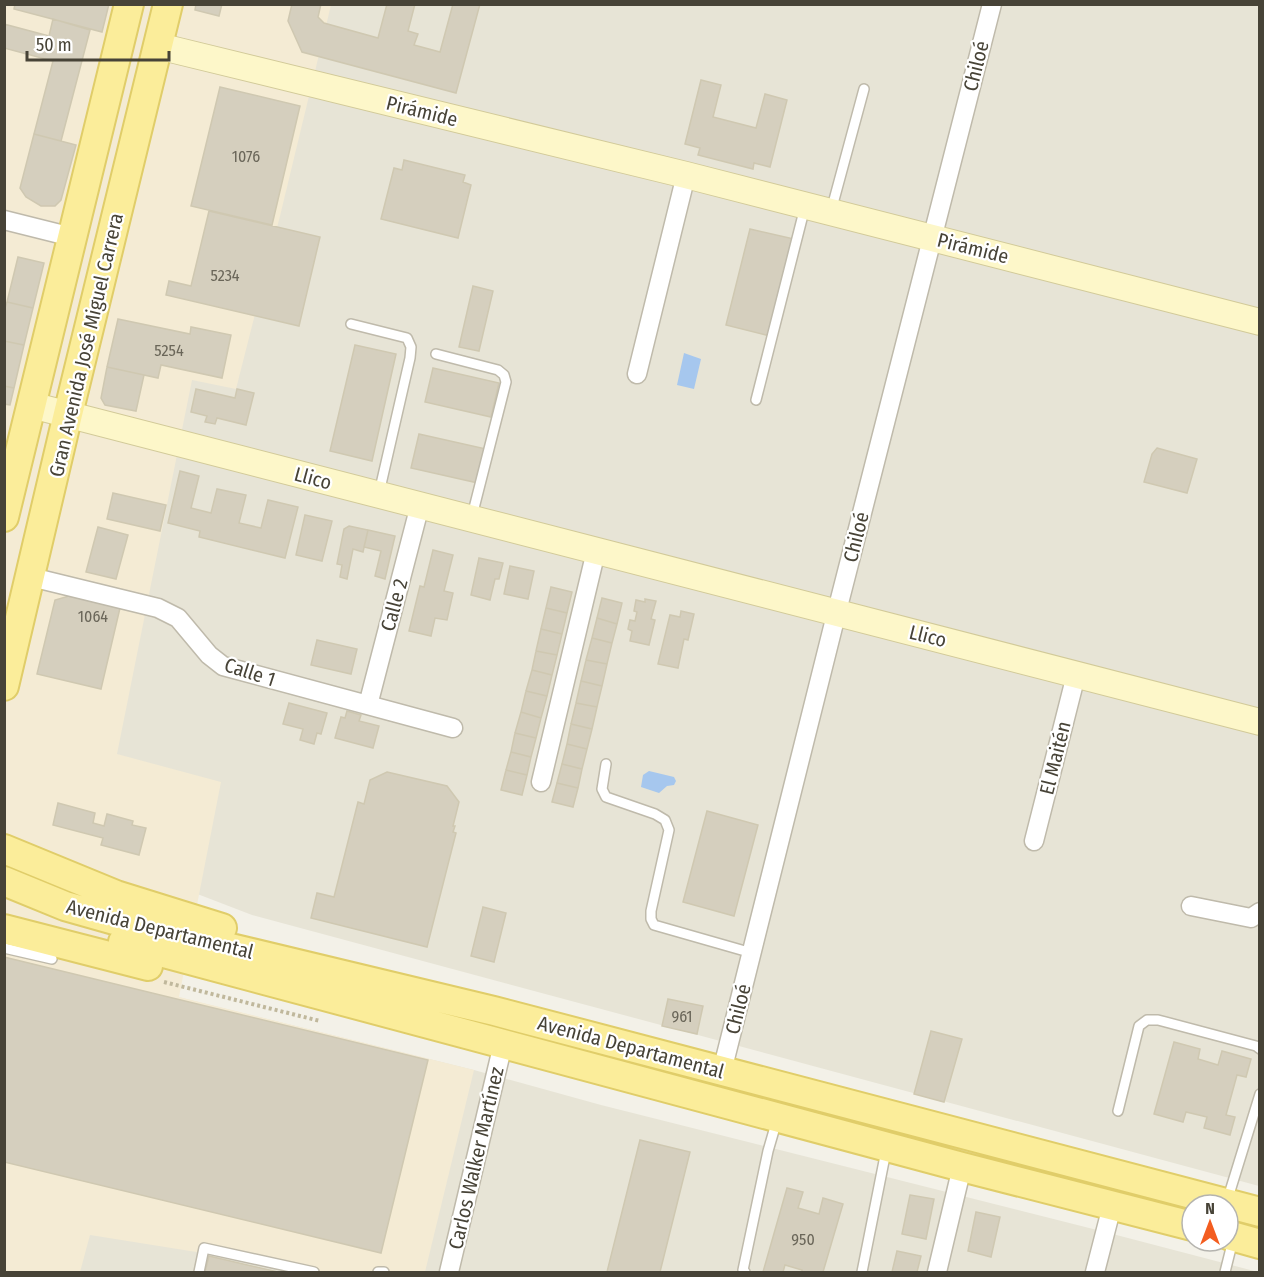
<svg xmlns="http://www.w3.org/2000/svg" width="1264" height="1277" font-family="'Fira Sans Condensed',sans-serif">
  <rect width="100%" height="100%" fill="#f3f1e8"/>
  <path fill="#e7e4d6" d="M196,5H1259V1186L252,915L5,820Z
    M178,997L474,1070L601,1105L1105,1232L1258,1272H5Z"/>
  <path fill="#f4ebd4" d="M5,5H331L280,216L236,389L192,380L117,754L221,782L179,997L474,1070L425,1272H322L90,1235L80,1272H5Z"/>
  <path fill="#a6c7ee" d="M684,353L701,359L694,389L677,385Z
    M649,771L674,777L676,781L674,785L667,786L659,793L641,787L643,775Z"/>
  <path fill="#d5cfbe" stroke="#cfc8b1" stroke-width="1.5" d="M15,4H109L102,32L14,9Z
    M196,4H222L219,16L195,10Z
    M292,4H321L318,17L324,23L378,38L387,4H415L408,31L418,34L414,45L440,52L453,4H480L456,93L302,52L288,21Z
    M53,19L90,30L61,141L34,134L53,61L4,48V24L49,36Z
    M701,80L721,85L713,117L756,128L765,94L787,100L770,167L754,163L753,169L698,155L700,148L685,144Z
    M220,87L300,106L272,225L191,206Z
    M34,134L76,145L61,200L55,206H41L26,197L20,188Z
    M404,160L465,175L463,182L471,185L458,238L381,219L394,168L402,170Z
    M209,211L320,237L299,326L166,295L169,281L191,286Z
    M750,229L794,239L770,336L726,325Z
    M18,257L44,263L33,308L7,302Z
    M473,286L493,291L479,351L459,347Z
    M7,302L33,308L24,345L4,341V311Z
    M118,319L190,334L191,327L231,335L222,378L161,365L158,378L107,367Z
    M4,341L24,345L14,388L4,386Z
    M355,345L396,354L372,461L330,451Z
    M107,367L144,375L136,411L105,405L101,398Z
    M433,368L499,383L491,417L425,402Z
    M4,386L14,388L10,405L4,404Z
    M196,389L235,398L237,389L254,393L246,425L217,418L215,424L205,422L207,416L191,412Z
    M419,434L486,449L478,483L411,468Z
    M1157,448L1197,459L1187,493L1144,482L1152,454Z
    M180,471L199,476L191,508L211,513L217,489L246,495L239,523L261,528L268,500L298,507L285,558L199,537L200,531L168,523Z
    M113,493L166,505L160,531L107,519Z
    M305,515L332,521L322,561L296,555Z
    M349,526L368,530L363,552L353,549L347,579L340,577L342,565L337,564L344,529Z
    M98,527L128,535L116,579L86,572Z
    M368,530L395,536L385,579L375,576L381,551L364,547Z
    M433,550L453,555L444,591L453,593L447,620L435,618L431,636L409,631L420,586L424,587Z
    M479,558L503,563L499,579H495L490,600L471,595Z
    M510,566L534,571L528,599L504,594Z
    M551,587L572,592L567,613L546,608Z
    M69,596L120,608L101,689L37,674L55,600Z
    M602,598L622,603L617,624L597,618Z
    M645,599L656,601L651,619L655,620L649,645L630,641L632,631L628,629L630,620L635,621L637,612L634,611L636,600L645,602Z
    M546,608L567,613L562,634L541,629Z
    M681,611L694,614L688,640L684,639L678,668L658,664L670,615L680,617Z
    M597,618L617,624L612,643L592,638Z
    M541,629L562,634L557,655L536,651Z
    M592,638L612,643L607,664L586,660Z
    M317,640L357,649L351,674L311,665Z
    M536,651L557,655L552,675L532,670Z
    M586,660L607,664L602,686L581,681Z
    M532,670L552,675L547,696L526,691Z
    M581,681L602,686L597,707L576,703Z
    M526,691L547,696L541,718L521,712Z
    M289,703L327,713L321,734L317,733L314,744L300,740L303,729L283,724Z
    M576,703L597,707L592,729L571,724Z
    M347,711L361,715L359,721L379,726L373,748L335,738L341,717L345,718Z
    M521,712L541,718L536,738L515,733Z
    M571,724L592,729L587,749L567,744Z
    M515,733L536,738L531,757L511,752Z
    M567,744L587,749L582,769L562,764Z
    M511,752L531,757L527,775L506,770Z
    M562,764L582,769L578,788L557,783Z
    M506,770L527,775L522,795L501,790Z
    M387,772L447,786L459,802L453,826H455L453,832L456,833L427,947L311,918L317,893L334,897L358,802L364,804L370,780Z
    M557,783L578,788L573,807L552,802Z
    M58,803L95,813L93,823L104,826L107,814L133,821L132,825L146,828L139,855L101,845L103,838L53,825Z
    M707,811L758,825L734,916L683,902Z
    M483,907L506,913L494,962L471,956Z
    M4,957L428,1060L381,1253L4,1162Z
    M668,999L703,1006L697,1034L662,1026Z
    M931,1031L962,1039L944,1102L914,1094Z
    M1174,1042L1200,1049L1198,1059L1218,1065L1222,1051L1251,1059L1246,1077L1237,1075L1226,1115L1235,1117L1230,1135L1204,1128L1207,1117L1186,1112L1183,1122L1154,1114Z
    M640,1140L690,1152L660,1272H607Z
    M787,1188L803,1192L798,1208L819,1214L823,1198L843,1204L823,1272H802V1270L785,1265L783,1272H763Z
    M910,1195L934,1199L926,1239L902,1234Z
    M976,1212L1000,1217L991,1257L968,1251Z
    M897,1251L921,1256L917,1272H892Z
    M209,1256L278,1272H205Z"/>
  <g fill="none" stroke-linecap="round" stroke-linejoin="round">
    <defs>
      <path id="lane" d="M831,211L864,89
        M351,324L407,338L411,347L410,358L379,493
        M436,354L498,370L504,375L506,382L472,516
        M756,400L805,207
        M606,764L602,789L606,797L655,814L665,820L669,830L651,911V919L654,925L752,953
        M4,948L52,959
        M1118,1111L1139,1026L1147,1020H1158L1256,1046L1260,1049
        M1227,1201L1260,1094
        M199,1272L204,1248L314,1272
        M378,1272H384
        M745,1272L743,1270L768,1151L777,1120
        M862,1272L886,1151
        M1225,1272L1233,1240"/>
      <path id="street" d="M4,220L72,237
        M637,374L686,175
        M31,577L158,608L178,618L209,655L223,666L453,728
        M368,705L420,505
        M541,782L596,551
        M1034,841L1076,675
        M1191,906L1251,918L1260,912
        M722,1071L839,603L992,4
        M449,1272L503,1044
        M937,1272L962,1167
        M1095,1272L1112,1206"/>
      <path id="secondary" d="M158,46L686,175L1260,322
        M31,405L1260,722"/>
      <path id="primary" d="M4,517L129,4
        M4,686L68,414L168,4
        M4,849L116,895L222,928
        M4,881L65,906L118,921L494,1011L1260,1212
        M4,929L148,966
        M123,942L962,1167L1192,1226
        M1228,1235L1260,1244"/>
    </defs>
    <use href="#lane" stroke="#bfbaab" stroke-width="12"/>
    <use href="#street" stroke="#bfbaab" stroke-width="21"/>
    <use href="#secondary" stroke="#d2ca99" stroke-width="28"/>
    <use href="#primary" stroke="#e0cd69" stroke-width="32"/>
    <path stroke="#c0b89c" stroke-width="4" stroke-dasharray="3 3" stroke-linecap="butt" d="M164,982L320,1021"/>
    <use href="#lane" stroke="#fff" stroke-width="9"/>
    <use href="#street" stroke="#fff" stroke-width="18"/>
    <use href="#secondary" stroke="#fdf7c9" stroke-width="26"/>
    <use href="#primary" stroke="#fbed9a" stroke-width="28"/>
  </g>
  <g text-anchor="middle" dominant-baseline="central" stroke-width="4.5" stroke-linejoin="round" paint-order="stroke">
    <g font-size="16" fill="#6a6659">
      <text x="246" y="156">1076</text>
      <text x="225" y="275">5234</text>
      <text x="169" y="350">5254</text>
      <text x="93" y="616">1064</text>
      <text x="682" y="1016">961</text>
      <text x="803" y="1239">950</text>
    </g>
    <g font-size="20" fill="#474337" stroke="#fff">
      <text transform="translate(976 66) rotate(-76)">Chiloé</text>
      <text transform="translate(422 111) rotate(14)">Pirámide</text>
      <text transform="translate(973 248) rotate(14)">Pirámide</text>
      <text transform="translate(86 345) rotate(-77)">Gran Avenida José Miguel Carrera</text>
      <text transform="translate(313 478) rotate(15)">Llico</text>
      <text transform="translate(856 537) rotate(-76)">Chiloé</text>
      <text transform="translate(394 605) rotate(-75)">Calle 2</text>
      <text transform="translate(928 636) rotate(14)">Llico</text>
      <text transform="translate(250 672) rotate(18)">Calle 1</text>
      <text transform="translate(1055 758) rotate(-76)">El Maitén</text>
      <text transform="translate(160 929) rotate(14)">Avenida Departamental</text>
      <text transform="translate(738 1009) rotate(-76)">Chiloé</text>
      <text transform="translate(631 1047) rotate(15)">Avenida Departamental</text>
      <text transform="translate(476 1158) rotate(-77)">Carlos Walker Martínez</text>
    </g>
  </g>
  <rect width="1264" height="1277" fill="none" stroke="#474337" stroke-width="12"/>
  <g transform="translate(1210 1223)"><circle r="28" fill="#ffffff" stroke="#b5b4af" stroke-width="1.5"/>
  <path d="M0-4.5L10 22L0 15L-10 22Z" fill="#f35d20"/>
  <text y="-9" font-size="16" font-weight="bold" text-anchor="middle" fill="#474337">N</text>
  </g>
  <path d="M27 51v9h142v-9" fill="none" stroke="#474337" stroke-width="3"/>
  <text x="36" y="51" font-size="18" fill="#474337" stroke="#ffffff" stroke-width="4.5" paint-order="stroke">50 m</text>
</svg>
